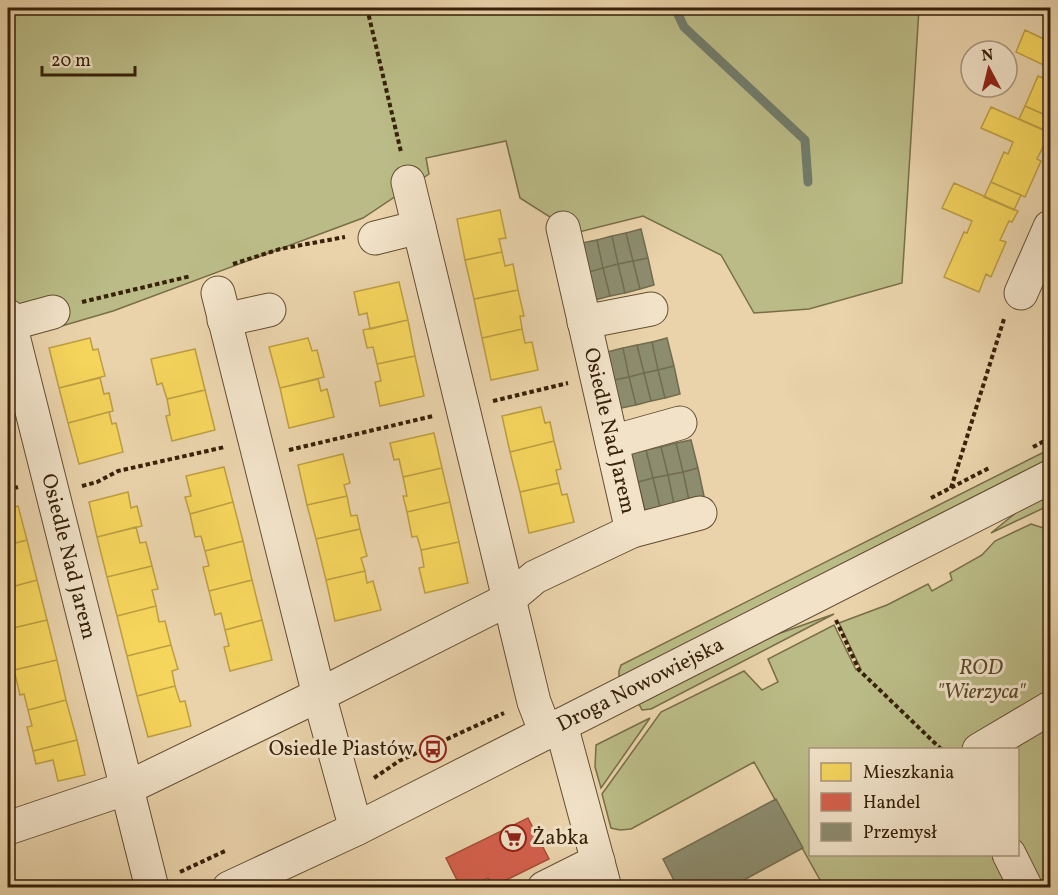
<svg xmlns="http://www.w3.org/2000/svg" width="1058" height="895" font-family="Vollkorn,serif">
  <rect width="100%" height="100%" fill="#ead3ab"/>
  <filter id="stains"><feTurbulence type="fractalNoise" baseFrequency=".00333" numOctaves="4"/><feColorMatrix values="0 0 0 0 .2 0 0 0 0 .09 0 0 0 0 .02 0 0 0 .5 -.17"/></filter>
  <radialGradient id="worn" r=".72"><stop offset=".6" stop-color="#630" stop-opacity="0"/><stop offset="1" stop-color="#630" stop-opacity=".3"/></radialGradient>
  <path fill="#babb86" stroke="#786e47" stroke-width="1.5" fill-rule="evenodd" d="M8,8H919L902,283L809,309L754,313L721,255L643,216L575,233L520,198L506,141L426,158L429,174L363,218L113,311L38,333L8,302Z
    M1050,449V458L619,677V671L621,665Z
    M1046,497L1050,505L991,533L1017,512Z
    M1031,524L1050,530V887H824L754,762L631,829L620,830L611,828L602,794L661,712L744,671L762,690L778,682L768,659L834,625L856,670L861,669L839,623L887,605L928,584L932,591L952,580L950,573L982,555L995,541ZM810,750H1018V854H810Z
    M834,614L651,709L642,710L639,704L775,635Z
    M650,718L601,788L595,767L596,745Z"/>
  <path fill="#f6d55c" stroke="#bd9f43" stroke-width="1.5" d="M1025,30L1050,42V117L1025,106L1038,76L1043,78L1048,67L1016,52Z
    M1025,106L1050,117L1049,132L1019,119Z
    M991,107L1050,133V140L1047,149L1043,147L1037,159L1041,161L1025,197L991,182L1004,152L1008,154L1013,142L981,128Z
    M991,182L1021,195L1014,210L984,197Z
    M954,183L1018,211L1012,222L1009,221L1000,240L1006,242L991,277L986,274L979,292L944,277L964,232L967,233L972,221L942,208Z
    M500,210L506,238L499,239L502,252L465,260L457,219Z
    M502,252L505,266L513,264L518,290L474,299L465,260Z
    M399,282L408,320L370,329L367,313L359,315L354,292Z
    M518,290L524,316H520L522,329L482,338L474,299Z
    M408,320L415,356L377,364L373,347L367,348L363,330Z
    M522,329L525,343L532,342L538,370L491,380L482,338Z
    M90,338L93,350L98,349L105,376L59,388L49,348Z
    M308,338L312,351L317,350L324,377L280,388L269,347Z
    M195,349L205,390L167,399L162,383L157,385L151,359Z
    M415,356L424,396L380,406L375,382L381,381L377,364Z
    M100,378L104,394L109,393L113,411L68,423L59,388Z
    M318,379L321,391L327,389L334,417L289,428L280,388Z
    M205,390L215,430L172,441L166,416L170,415L167,399Z
    M541,407L545,423L550,422L554,441L510,452L502,416Z
    M109,412L112,424L116,423L123,452L79,464L68,423Z
    M434,433L442,468L403,477L399,459L394,460L390,443Z
    M554,441L561,469L556,470L559,483L520,492L510,452Z
    M343,454L350,483L344,485L347,496L307,505L298,465Z
    M224,467L233,502L190,514L185,497L191,496L186,476Z
    M442,468L450,502L407,512L403,496H407L403,477Z
    M559,483L562,495L567,494L574,522L529,533L520,492Z
    M128,492L131,508L137,506L142,526L97,537L89,502Z
    M347,496L351,516L357,515L360,529L316,539L307,505Z
    M233,502L243,541L205,551L201,536L195,537L190,514Z
    M450,502L459,542L421,550L417,536L412,537L407,512Z
    M18,506L27,540L8,545V509Z
    M136,527L140,543L146,542L152,566L107,577L97,537Z
    M360,529L367,556L361,558L365,571L326,580L316,539Z
    M27,540L37,580L8,588V545Z
    M243,541L252,580L209,591L203,567L209,566L205,551Z
    M459,542L468,583L425,593L419,568L424,567L421,550Z
    M152,566L158,589L152,590L156,606L117,616L107,577Z
    M365,571L367,583L373,581L381,610L335,621L326,580Z
    M37,580L47,620L9,629L8,588Z
    M252,580L262,620L225,630L221,613L215,615L209,591Z
    M156,606L159,622L165,621L171,645L127,656L117,616Z
    M47,620L57,660L14,670L8,646L13,645L9,629Z
    M262,620L272,660L230,671L224,647L229,646L225,630Z
    M171,645L178,669L172,671L175,686L137,696L127,656Z
    M57,660L66,700L28,710L24,694L20,695L14,670Z
    M175,686L180,702L185,701L191,726L148,737L137,696Z
    M66,700L77,740L33,751L27,727L32,726L28,710Z
    M77,740L85,775L58,781L53,760L36,764L33,751Z"/>
  <path fill="#d6604d" stroke="#a64d38" stroke-width="1.5" d="M528,818L549,859L492,887L488,878L469,888H461L446,858Z"/>
  <path fill="#8c8c6e" stroke="#726c4f" stroke-width="1.5" d="M641,229L648,258L633,261L626,233Z
    M626,233L633,261L618,264L612,236Z
    M612,236L618,264L603,268L597,240Z
    M597,240L603,268L589,272L582,243Z
    M648,258L654,285L640,289L633,261Z
    M633,261L640,289L625,293L618,264Z
    M618,264L625,293L610,296L603,268Z
    M603,268L610,296L595,300L589,272Z
    M667,338L674,366L658,370L652,342Z
    M652,342L658,370L644,373L637,345Z
    M637,345L644,373L629,377L623,348Z
    M623,348L629,377L614,380L607,352Z
    M674,366L680,394L665,398L658,370Z
    M658,370L665,398L651,401L644,373Z
    M644,373L651,401L636,405L629,377Z
    M629,377L636,405L621,408L614,380Z
    M691,440L698,468L683,472L676,443Z
    M676,443L683,472L668,475L661,447Z
    M661,447L668,475L653,478L646,450Z
    M646,450L653,478L638,482L631,454Z
    M698,468L704,496L689,500L683,472Z
    M683,472L689,500L674,504L668,475Z
    M668,475L674,504L660,507L653,478Z
    M653,478L660,507L645,510L638,482Z
    M776,799L803,848L729,888H678L663,859Z
    M820,881L824,888H810Z"/>
  <g fill="none" stroke-linecap="round" stroke-linejoin="round">
    <path stroke="#717b6a" stroke-width="9" d="M675,8L684,27L805,140L808,182"/>
    <defs>
      <g id="minor">
        <path d="M408,182L534,702L546,733"/>
        <path d="M375,238L419,227"/>
        <path d="M218,293L319,695L356,829"/>
        <path d="M1021,293L1050,227"/>
        <path id="s1" d="M8,316L152,888"/>
        <path d="M224,320L269,310"/>
        <path d="M584,322L651,309"/>
        <path d="M9,324L53,312"/>
        <path d="M612,442L680,423"/>
        <path d="M632,531L700,513"/>
        <path d="M561,725L605,888"/>
        <path d="M979,750L1050,708"/>
        <path d="M8,828L127,788L319,695L509,599L535,577L632,531L563,228"/>
        <path d="M1009,854L1026,888"/>
        <path id="s2" d="M229,888L356,829L1050,477"/>
        <path d="M544,888L598,861"/>
      </g>
    </defs>
    <use href="#minor" stroke="#644e31" stroke-width="35"/>
    <path stroke="#372108" stroke-width="4" stroke-dasharray="4.5 3" stroke-linecap="butt" d="M367,8L401,152
      M233,264L280,249L345,237
      M82,302L191,276
      M493,401L568,383
      M1033,447L1050,438
      M289,450L433,416
      M82,486L97,482L118,471L225,447
      M951,488L1004,319
      M8,490L18,487
      M931,498L991,467
      M836,620L859,670L942,750
      M374,778L399,761L504,713
      M180,872L225,851"/>
    <use href="#minor" stroke="#f1e2c8" stroke-width="33"/>
  </g>
  <defs>
    <symbol id="bus-ring" viewBox="-11 -11 22 22"><circle r="9.5" fill="#f1e2c8" stroke="#8f2418" stroke-width="1.5"/><path d="M-5-6H5V4H4V6H2V4H-2V6H-4V4H-5ZM-3.5-4V0h7V-4ZM-3.5 1.2v1.5H-2V1.2ZM2 1.2v1.5H3.5V1.2Z" fill="#8f2418"/></symbol>
    <symbol id="supermarket-ring" viewBox="-11 -11 22 22"><circle r="9.5" fill="#f1e2c8" stroke="#8f2418" stroke-width="1.5"/><path d="M-6-5.5h2.5l.6 2H6L4.5 2H-2.5L-4.4-4H-6ZM-1.5 3.2a1.3 1.3 0 1 0 .1 0ZM3 3.2a1.3 1.3 0 1 0 .1 0Z" fill="#8f2418"/></symbol>
  </defs>
  <g fill-rule="evenodd">
    <use href="#bus-ring" x="418" y="734" width="30" height="30"/>
    <use href="#supermarket-ring" x="498" y="823" width="30" height="30"/>
  </g>
  <g text-anchor="middle" dominant-baseline="central" stroke-width="6" stroke-linejoin="round" paint-order="stroke">
    <g font-size="21" fill="#372108" stroke="#f1e2c8">
      <text transform="translate(609 431) rotate(77)">Osiedle Nad Jarem</text>
      <text stroke="none"><textPath href="#s1" startOffset="248">Osiedle Nad Jarem</textPath></text>
      <text stroke="none"><textPath href="#s2" startOffset="459">Droga Nowowiejska</textPath></text>
    </g>
    <g font-size="21" font-style="italic" fill="#584828" stroke="#f1e2c8">
      <text x="981" y="668">ROD<tspan x="981" dy="24">"Wierzyca"</tspan></text>
    </g>
    <g font-size="21" fill="#372108" stroke="#f1e2c8" text-anchor="end">
      <text x="414" y="749">Osiedle Piastów</text>
      <text x="532" y="838" text-anchor="start">Żabka</text>
    </g>
  </g>
  <rect width="1058" height="895" fill="none" stroke="#ead3ab" stroke-width="30"/>
  <rect x="9" y="9" width="1040" height="877" fill="none" stroke="#372108" stroke-width="3"/>
  <rect x="15" y="15" width="1028" height="865" fill="none" stroke="#372108" stroke-width="1.5"/>
  <rect x="809" y="748" width="210" height="108" fill="#f1e2c8" stroke="#a7957b" stroke-width="1.5"/>
  <rect x="821" y="763" width="30" height="18" fill="#f6d55c" stroke="#a7957b" stroke-width="1.5"/>
  <text x="863" y="778" font-size="18" fill="#372108">Mieszkania</text>
  <rect x="821" y="793" width="30" height="18" fill="#d6604d" stroke="#a7957b" stroke-width="1.5"/>
  <text x="863" y="808" font-size="18" fill="#372108">Handel</text>
  <rect x="821" y="823" width="30" height="18" fill="#8c8c6e" stroke="#a7957b" stroke-width="1.5"/>
  <text x="863" y="838" font-size="18" fill="#372108">Przemysł</text>
  <g transform="translate(989 69) rotate(353)"><circle r="28" fill="#f1e2c8" stroke="#a7957b" stroke-width="1.5"/>
  <path d="M0-4.5L10 22L0 15L-10 22Z" fill="#8f2418"/>
  <text y="-9" font-size="16" font-weight="bold" text-anchor="middle" fill="#372108">N</text>
  </g>
  <path d="M42 66v9h93v-9" fill="none" stroke="#372108" stroke-width="3"/>
  <text x="51" y="66" font-size="18" fill="#372108" stroke="#f1e2c8" stroke-width="4.5" paint-order="stroke">20 m</text>
  <rect width="100%" height="100%" filter="url(#stains)"/>
  <rect width="100%" height="100%" fill="url(#worn)"/>
</svg>
